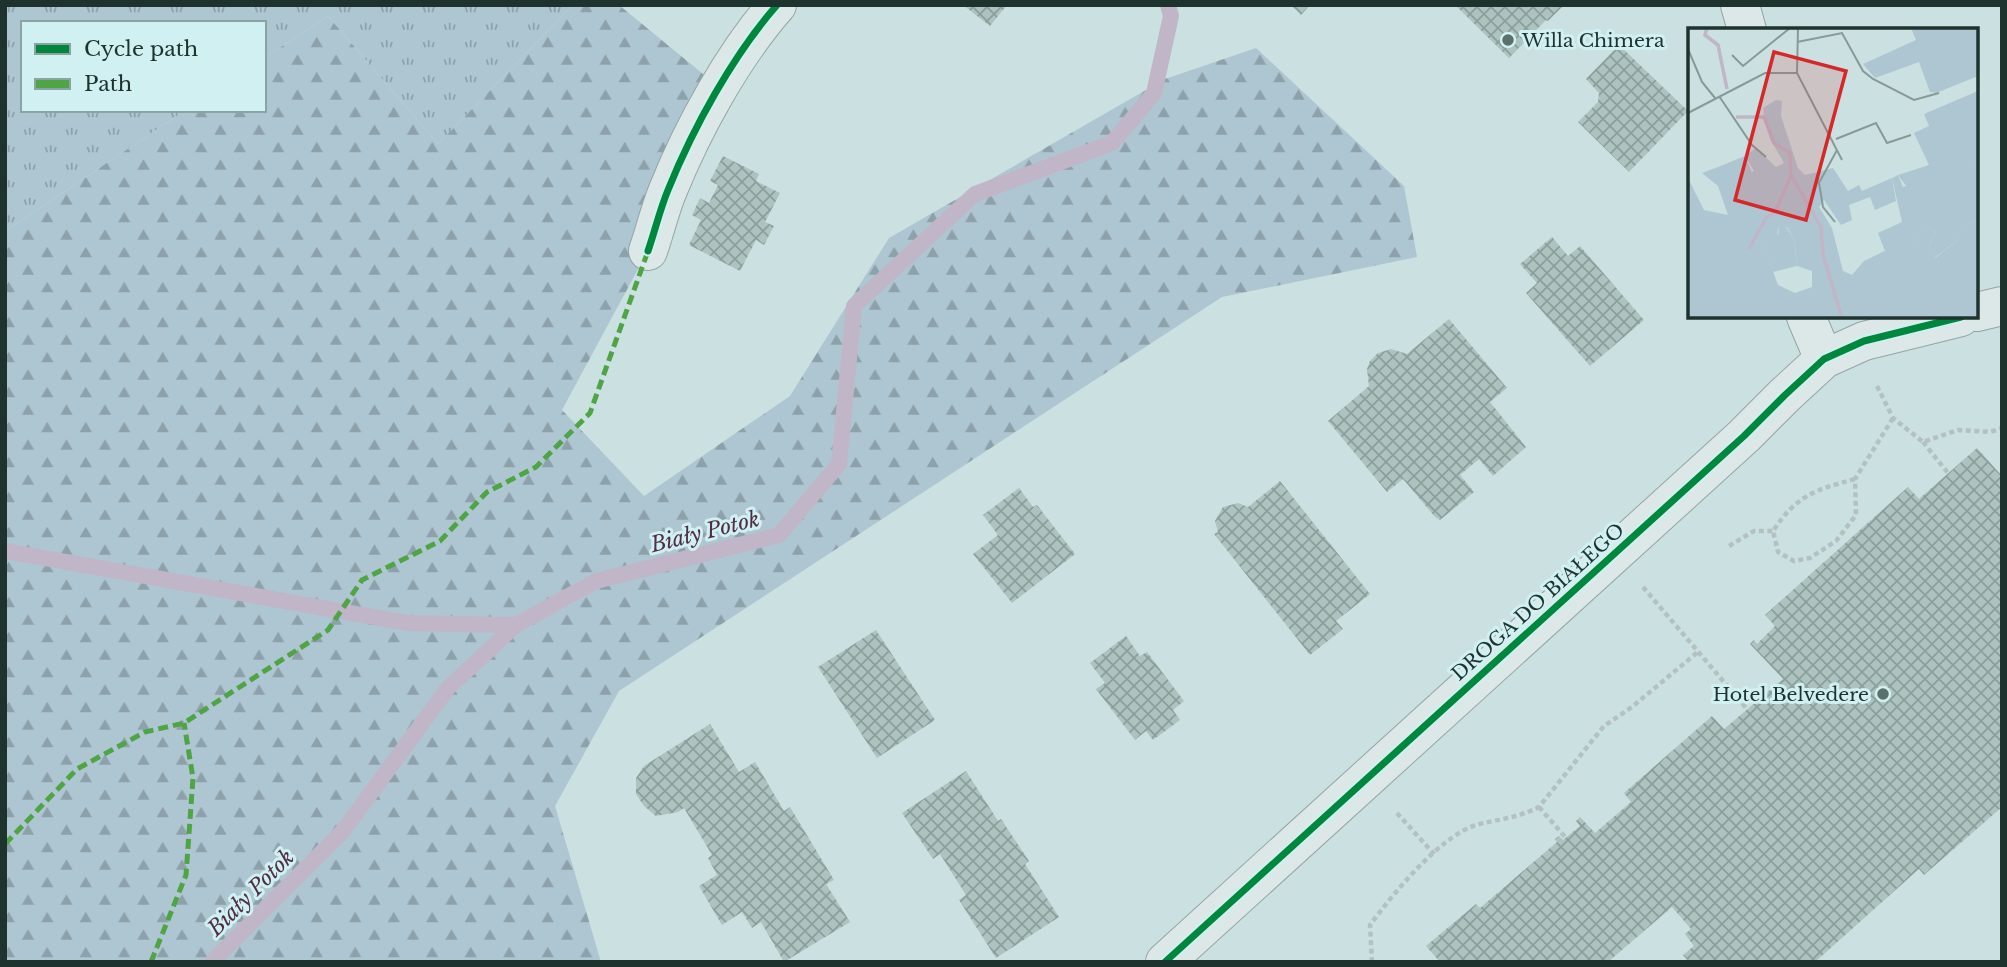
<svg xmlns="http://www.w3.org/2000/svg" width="2007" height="967" font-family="'Libre Baskerville',serif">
  <defs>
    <pattern id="grass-tufts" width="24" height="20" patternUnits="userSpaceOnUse" patternTransform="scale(1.75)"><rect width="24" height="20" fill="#aec6d2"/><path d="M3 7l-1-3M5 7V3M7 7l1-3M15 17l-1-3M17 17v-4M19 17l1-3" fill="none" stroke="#8da1ab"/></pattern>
    <pattern id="forest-firs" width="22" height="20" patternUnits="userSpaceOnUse" patternTransform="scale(1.75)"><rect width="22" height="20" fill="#aec6d2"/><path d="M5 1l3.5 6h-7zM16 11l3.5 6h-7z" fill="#8da1ab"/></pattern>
    <pattern id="building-cross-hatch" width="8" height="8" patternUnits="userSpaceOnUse" patternTransform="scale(1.75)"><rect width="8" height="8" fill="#acc3c0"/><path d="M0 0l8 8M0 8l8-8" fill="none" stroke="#8b9f9c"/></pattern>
  </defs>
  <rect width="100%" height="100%" fill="#cbe0e0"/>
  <path fill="url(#grass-tufts)" d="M5,5H573L438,144L328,16L264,58V23H23V110H186L5,231Z"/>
  <path fill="url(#forest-firs)" d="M573,5H619L731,97L562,410L644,496L790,396L889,238L1165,79L1256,48L1404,186L1417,257L1222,297L619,691L555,806L601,962H5V231L186,110H264V58L328,16L438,144Z"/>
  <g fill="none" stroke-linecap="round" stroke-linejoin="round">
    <path stroke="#c0b6c7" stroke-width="16" d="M5,551L407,623L516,625
      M212,962L343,831L448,688L516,625L596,581L779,535L839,464L854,306L975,194L1112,143L1154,93L1171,16L1168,5"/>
  </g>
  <path fill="url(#building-cross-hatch)" d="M963,5H1007L990,26Z
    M1291,5H1310L1301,15Z
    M1455,5H1564L1548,21L1546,20L1509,58Z
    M1619,45L1688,111L1629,172L1578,122L1598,102L1599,93L1586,79Z
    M723,156L759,174L756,181L780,193L765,222L774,226L764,245L756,240L740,271L689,245L701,220L692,215L700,198L709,203L718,185L710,181Z
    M1552,237L1568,256L1580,246L1644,320L1590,366L1526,293L1537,283L1520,264Z
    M1449,319L1507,388L1490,402L1526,447L1493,476L1479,459L1460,475L1474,492L1440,520L1435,517L1403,479L1387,492L1328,421L1369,386L1367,369L1370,361L1378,353L1391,349L1407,354Z
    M1977,448L2002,476V807L1924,875L1919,869L1815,962H1689L1683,955L1694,946L1685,934L1691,929L1672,907L1608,962H1440L1426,946L1476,904L1480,908L1557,842L1555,839L1559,836L1563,840L1580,826L1576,821L1580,817L1595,833L1631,802L1624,793L1712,716L1724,729L1783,679L1750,644L1754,640L1757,644L1775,626L1765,615L1908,487L1919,499Z
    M1280,481L1370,594L1336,621L1343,629L1310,655L1214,534L1218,532L1215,521L1223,507L1238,503L1248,507Z
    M1019,488L1033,507L1037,505L1075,554L1012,603L973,554L998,535L983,515Z
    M876,630L935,720L877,758L818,667Z
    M1126,636L1140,656L1147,652L1184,701L1173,710L1180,720L1153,740L1146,731L1135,740L1096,689L1105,683L1090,663Z
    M710,724L739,772L755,762L784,811L790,807L834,880L826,884L850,922L784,962L761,922L752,928L742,912L722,925L699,886L717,875L708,858L712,855L684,808L678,812L656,816L644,806L636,794V778L644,766Z
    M966,771L998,821L1001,819L1029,861L1025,864L1059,917L996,958L959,900L966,895L940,854L933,859L902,813Z"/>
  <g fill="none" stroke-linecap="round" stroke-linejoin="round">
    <defs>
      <path id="minor" d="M1740,5L1747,30
        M648,251C655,231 660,209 668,190C693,128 733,55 777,5
        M1977,312L2002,306
        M1806,317L1824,359
        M1165,962L1744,436L1785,395L1824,359L1864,341L1961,317"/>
    </defs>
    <use href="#minor" stroke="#94a5a4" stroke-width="40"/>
    <path stroke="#b3c1c1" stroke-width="4.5" stroke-dasharray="5 3.5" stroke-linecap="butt" d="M1877,386L1893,418L1923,442L1958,430L1990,432L2002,428
      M1923,442L1948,473
      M1855,479C1815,490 1797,495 1773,531L1778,552L1794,561L1810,558L1836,541L1856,515L1855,479L1893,418
      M1729,546L1754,531H1773
      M1643,587L1747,709
      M1539,807L1566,838
      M1397,813L1434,854
      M1372,962L1370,925C1393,894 1439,837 1476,825C1498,819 1518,818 1539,807L1604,726L1632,707L1699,651"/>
    <use href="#minor" stroke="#dce8e8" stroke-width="38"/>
    <path stroke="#4fa543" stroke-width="5" stroke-dasharray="10 5" stroke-linecap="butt" d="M5,844L77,769L145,732L184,723L328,630L362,580L440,541L487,492L536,467L590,413L648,251
      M151,962L186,875L193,778L184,723"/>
    <defs>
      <path id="cycleway" d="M648,251C655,231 660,209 668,190C693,128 733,55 777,5
        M1165,962L1744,436L1785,395L1824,359L1864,341L1961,317"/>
    </defs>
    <use href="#cycleway" stroke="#d1f0f1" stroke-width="11"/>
    <use href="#cycleway" stroke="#00873e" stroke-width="7"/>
  </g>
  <g fill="#5b6f6c" stroke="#d1f0f1" stroke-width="2.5">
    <circle cx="1508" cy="40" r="7"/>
    <circle cx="1883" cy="694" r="7"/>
  </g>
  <g text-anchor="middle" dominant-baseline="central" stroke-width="6" stroke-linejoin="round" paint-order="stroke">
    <g font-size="19" fill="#1e322e" stroke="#d1f0f1" text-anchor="start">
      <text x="1522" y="40">Willa Chimera</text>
      <text x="1869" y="694" text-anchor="end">Hotel Belvedere</text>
    </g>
    <g font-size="19" fill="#1e322e" stroke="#d1f0f1">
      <text transform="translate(1538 602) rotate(-42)">DROGA DO BIAŁEGO</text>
    </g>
    <g font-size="21" font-style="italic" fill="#512e48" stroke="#d1f0f1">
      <text transform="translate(705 532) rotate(-14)">Biały Potok</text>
      <text transform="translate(251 893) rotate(-45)">Biały Potok</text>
    </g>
  </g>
  <g transform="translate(1688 28)">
    <rect width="290" height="290" fill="#cbe0e0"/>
    <path d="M57,128L90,207L91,199H98L106,211L109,238L85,244L73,212L68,214L38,160L30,139ZM290,132V191L272,200L270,212L246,230L241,218L248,203L228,194L230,216L197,223L190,205L214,194L204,150L210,147L215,159Z" fill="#aec6d2"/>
    <path d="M223,0H290V48L248,65L242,64L231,34L187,50L175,36L228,12ZM290,63V132L243,152L245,162L228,171L210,147L241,137L226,105L241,98L236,86ZM88,72L94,73L93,88L110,140L117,147L145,140L160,163L171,157L174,163L204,150L208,173L187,182L182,169L161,177L164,192L153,197L136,172L131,179L144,200L155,243L164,247L176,233L207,218L230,216L227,193L248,203L241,218L247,230L270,212L271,200L290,191V290H0V150L16,182L40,187L30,158L14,145L30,139L68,214L73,211L90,257L107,265L124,259V243L109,238L106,211L99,199H91L85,219L54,149L66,143L57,128L68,120L88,139L96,135L82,111L76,88L75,80Z" fill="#aec6d2"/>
    <path fill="none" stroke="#c0b6c7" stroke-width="3.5" d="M19,0L17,7L30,17L39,61M48,89H76L86,115L102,125L103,147L133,199L135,227L154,290M61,221L78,190L87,184L103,148"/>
    <path fill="none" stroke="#869a99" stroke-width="2" d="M110,0L109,45L154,132M109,14L154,5L175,43L185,51L226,72L251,65M0,21L14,54L27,70M44,27L55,38L102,0M31,68L64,117L78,129M0,85L77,45H109M148,111L188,95L199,115L223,107M147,194L135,179L131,155L149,122"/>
    <path fill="#d62828" fill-opacity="0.15" stroke="#d62828" stroke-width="3.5" d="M86,24L158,43L118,192L47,172Z"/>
    <rect width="290" height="290" fill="none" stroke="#1e322e" stroke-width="3.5"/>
  </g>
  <rect width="2007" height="967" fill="none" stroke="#1e322e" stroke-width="14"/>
  <rect x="21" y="21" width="245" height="91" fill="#d1f0f1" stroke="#89a4a3" stroke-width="2"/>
  <rect x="35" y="44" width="35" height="10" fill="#00873e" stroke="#89a4a3" stroke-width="2"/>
  <text x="84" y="56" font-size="21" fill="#1e322e">Cycle path</text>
  <rect x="35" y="79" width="35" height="10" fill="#4fa543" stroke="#89a4a3" stroke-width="2"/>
  <text x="84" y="91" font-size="21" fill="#1e322e">Path</text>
</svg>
